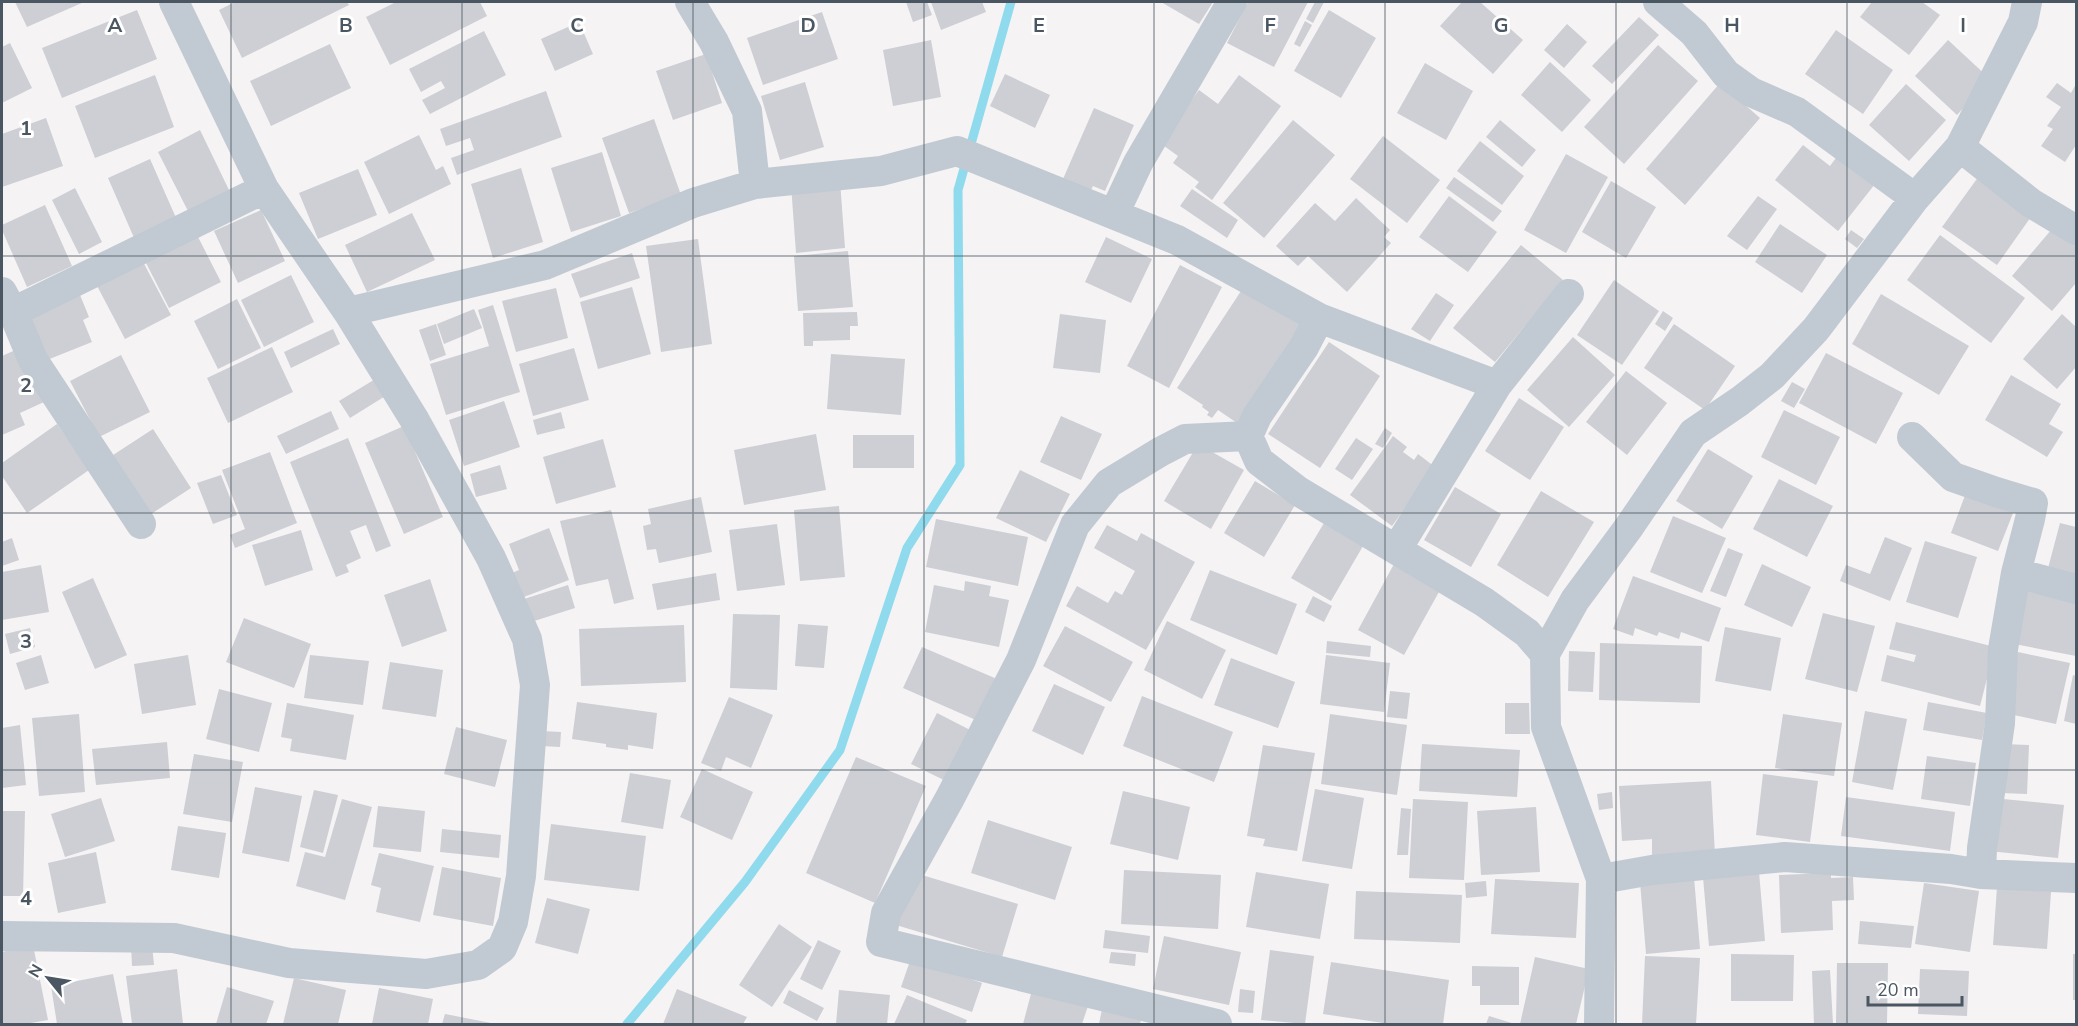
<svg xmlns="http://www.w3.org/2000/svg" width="2078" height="1026" font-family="'Nunito Sans',sans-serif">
  <rect width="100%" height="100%" fill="#f5f3f3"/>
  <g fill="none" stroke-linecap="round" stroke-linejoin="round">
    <path stroke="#90daee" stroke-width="9" d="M627,1024L745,882L840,750L907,548L960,465L958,190L1011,2"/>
  </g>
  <path fill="#cdcfd5" d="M15,2H84L27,27Z
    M235,2H347L349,5L242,58L219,10Z
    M396,2H480L487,16L390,65L366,17Z
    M906,2H927L932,15L913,22Z
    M931,2H982L986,12L941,30Z
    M1161,2H1213L1199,24Z
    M1248,2H1308L1274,67L1227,43Z
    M1315,2H1324L1313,23L1306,19Z
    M1462,2H1480L1523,40L1493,74L1440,26Z
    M1872,2H1922L1940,15L1909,55L1860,17Z
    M137,10L157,59L62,98L42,48Z
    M1329,10L1376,38L1341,98L1294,71Z
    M822,12L838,59L763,85L747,38Z
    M1639,17L1659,35L1612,84L1592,66Z
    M1305,21L1312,25L1300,47L1294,44Z
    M579,22L593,54L555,71L541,39Z
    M1567,24L1587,42L1564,68L1544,50Z
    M1836,30L1893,70L1863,114L1805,74Z
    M484,31L506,75L430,114L422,100L445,88L441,81L421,92L409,69Z
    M931,40L941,97L893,106L883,50Z
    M1948,40L1990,79L1957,115L1915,76Z
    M10,43L32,88L2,103V47Z
    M330,44L351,88L271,126L250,81Z
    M1658,45L1698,81L1624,164L1584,127Z
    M706,54L722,103L673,120L656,71Z
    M1550,62L1591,100L1562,132L1521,95Z
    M1425,63L1473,91L1446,140L1397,113Z
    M1005,74L1050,95L1035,128L990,106Z
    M155,75L174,127L95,158L75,106Z
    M1239,75L1281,106L1212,200L1195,187L1199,182L1173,163L1178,156L1160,143L1199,90L1218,104Z
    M805,82L824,147L780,160L761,96Z
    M1720,83L1760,118L1685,205L1646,169Z
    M2057,83L2071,93L2076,84V145L2065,162L2041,146L2053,129L2047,126L2061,107L2046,97Z
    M1906,84L1946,120L1909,161L1869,125Z
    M546,91L562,137L457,175L451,158L474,150L470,138L446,146L440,129Z
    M1094,108L1134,125L1105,191L1093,186L1090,192L1063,179Z
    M46,118L63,166L2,187V134Z
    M654,119L681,195L629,213L602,138Z
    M1293,120L1335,155L1264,238L1223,203Z
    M1500,120L1536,150L1522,167L1486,137Z
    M200,130L229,190L188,211L158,152Z
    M419,135L436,170L443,166L451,184L389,214L364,162Z
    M1383,136L1440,180L1407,223L1350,179Z
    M1480,141L1524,176L1502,205L1457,171Z
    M1803,145L1830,166L1838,155L1875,184L1838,231L1775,180Z
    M602,152L621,216L571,232L551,168Z
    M1566,154L1608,177L1566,253L1524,230Z
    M150,159L177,220L135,240L108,178Z
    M521,168L543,242L493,258L471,184Z
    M358,169L377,215L318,239L299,193Z
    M1979,176L2033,214L1997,265L1942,227Z
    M1454,177L1502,211L1493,222L1446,188Z
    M840,181L845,248L796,253L791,185Z
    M1611,181L1656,207L1626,258L1582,232Z
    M75,188L102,242L79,254L52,200Z
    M1192,189L1238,220L1227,238L1180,206Z
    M1449,196L1497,232L1468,272L1419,237Z
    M1758,196L1777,209L1747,250L1727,236Z
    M1356,198L1390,230L1384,237L1391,243L1347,292L1308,256L1298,266L1276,246L1315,203L1335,221Z
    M45,205L72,266L27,287L2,230V225Z
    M261,210L285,261L238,283L214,231Z
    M412,213L435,260L367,292L345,245Z
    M2057,223L2076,239V283L2052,311L2012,276Z
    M1780,224L1827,255L1802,293L1755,262Z
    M1851,230L1864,239L1857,248L1845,239Z
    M196,233L221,282L169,308L144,259Z
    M1940,235L2025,298L1991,343L1907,280Z
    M1106,237L1152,259L1131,303L1085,282Z
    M698,239L712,344L661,352L646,246Z
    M1521,245L1563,280L1495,362L1453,328Z
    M848,251L853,307L798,311L794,256Z
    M632,253L640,278L580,298L571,274Z
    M141,258L171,315L125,339L95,282Z
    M1180,265L1222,287L1169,388L1127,366Z
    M291,275L314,322L264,347L241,300Z
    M1614,280L1659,311L1622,365L1577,335Z
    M1245,285L1306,325L1240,425L1218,410L1212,418L1207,415L1209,412L1202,407L1203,405L1177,388Z
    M632,287L651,354L598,369L580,302Z
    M556,288L568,338L516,352L502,301Z
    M78,290L89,317L83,320L92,342L42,362L22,313Z
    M1436,293L1454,305L1430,341L1411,329Z
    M1881,294L1969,346L1939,395L1852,344Z
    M237,299L261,348L218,369L194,321Z
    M493,305L520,392L446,415L430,364L489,346L478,310Z
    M474,309L482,328L444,344L437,324Z
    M1663,311L1673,318L1665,331L1655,324Z
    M857,312L858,326H850V340L813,341V346H804L803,313Z
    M1060,314L1106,320L1100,373L1053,368Z
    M2062,314L2076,327V367L2057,389L2023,359Z
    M436,324L446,355L430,361L419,330Z
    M1674,324L1735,366L1705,410L1644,368Z
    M333,329L340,344L291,368L284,352Z
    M1573,337L1615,375L1569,427L1527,390Z
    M1329,342L1380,376L1320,468L1268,434Z
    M272,347L293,392L228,423L207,378Z
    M20,348L44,402L20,413L25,425L2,435V356Z
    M574,348L589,400L533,416L519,364Z
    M1826,353L1903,393L1876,444L1799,403Z
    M831,354L905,359L901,415L827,409Z
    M121,355L150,412L99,437L70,381Z
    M1626,371L1667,403L1627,455L1586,422Z
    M2011,375L2061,404L2049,424L2063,432L2047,457L1985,420Z
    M377,378L387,395L350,418L339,401Z
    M1792,382L1805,389L1794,408L1781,401Z
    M1519,398L1564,427L1530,480L1485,451Z
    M504,401L520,447L464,466L449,420Z
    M1784,410L1840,437L1816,485L1761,457Z
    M331,411L339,429L286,454L277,436Z
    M561,412L565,428L537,435L533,420Z
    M1061,416L1102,434L1081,480L1040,462Z
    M57,424L89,470L27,513L2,476V463Z
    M404,426L443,517L404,534L365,443Z
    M1385,428L1392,433L1383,448L1375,444Z
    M153,429L191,488L148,516L110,457Z
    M816,434L826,490L744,505L734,450Z
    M853,435H914V468H853Z
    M1393,436L1407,447L1403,452L1414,460L1418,454L1435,467L1392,526L1350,495Z
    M348,438L391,546L376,552L366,525L350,531L361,558L346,565L349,572L336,577L290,462Z
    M1356,438L1373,449L1352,480L1335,469Z
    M603,439L616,487L556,504L543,457Z
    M1198,444L1244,470L1211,529L1164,501Z
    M1708,449L1753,476L1722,529L1676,501Z
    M270,452L297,523L235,548L230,535L245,529L222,470Z
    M500,465L507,489L476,497L470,474Z
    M1020,470L1070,494L1046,542L996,518Z
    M221,475L237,515L213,524L197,483Z
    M1779,479L1833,506L1807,557L1753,529Z
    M1255,481L1295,505L1264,557L1224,533Z
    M1455,487L1501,514L1471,567L1424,540Z
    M1967,490L2015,508L1998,551L1951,533Z
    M1541,491L1594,522L1548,597L1497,565Z
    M701,497L712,552L659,563L656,549L647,550L643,526L651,524L648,509Z
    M839,506L845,577L800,581L794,510Z
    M611,510L634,599L614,604L608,579L576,586L560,521Z
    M1673,516L1726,538L1702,593L1650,572Z
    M936,519L1028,537L1018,586L926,567Z
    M1324,523L1363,546L1331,601L1291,578Z
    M2060,523L2076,527V579L2047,572Z
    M777,524L785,585L737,591L729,530Z
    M1107,525L1137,541L1141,533L1195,562L1146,650L1066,606L1077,586L1108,603L1115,591L1122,595L1135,571L1094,548Z
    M549,528L569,580L521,598L512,573L519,570L509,544Z
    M301,530L313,570L265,586L252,545Z
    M1885,537L1912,548L1890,601L1840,581L1846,565L1870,574Z
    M12,538L19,560L2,566V542Z
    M1925,541L1977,557L1958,618L1906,602Z
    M1728,548L1743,554L1726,597L1710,591Z
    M1394,564L1440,590L1404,655L1358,630Z
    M1762,564L1811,587L1792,627L1744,605Z
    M41,565L49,612L2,620V572Z
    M1210,570L1297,604L1277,655L1190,620Z
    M716,573L720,600L657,610L652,584Z
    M1633,576L1721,608L1709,642L1681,632L1679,639L1659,632L1657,636L1635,628L1633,636L1613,629Z
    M93,578L127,655L95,669L62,592Z
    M430,579L447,631L402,647L384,595Z
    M965,581L991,586L989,596L1009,600L999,647L925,632L934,585L964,591Z
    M568,585L575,608L531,622L524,599Z
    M2020,590L2076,601V656L2009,643Z
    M1313,596L1332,606L1324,622L1305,612Z
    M1823,613L1875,626L1857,692L1805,679Z
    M733,614L780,615L777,690L730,688Z
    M244,618L311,644L294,688L226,662Z
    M1167,621L1226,650L1202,699L1144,670Z
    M1896,622L1995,647L1980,706L1881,681L1887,655L1914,662L1916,655L1889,649Z
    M798,624L828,626L824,668L795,666Z
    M684,625L686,682L581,686L579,629Z
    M1065,626L1133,662L1111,702L1043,666Z
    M1725,627L1781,638L1771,691L1715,681Z
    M30,628L35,647L10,654L5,634Z
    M1327,641L1371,646L1370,657L1326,653Z
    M1600,643L1702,646L1700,703L1599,700Z
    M922,647L1004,682L985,724L903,688Z
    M1569,651L1595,652L1593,692L1568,691Z
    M2018,652L2070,663L2056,724L2004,713Z
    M41,655L49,683L25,690L16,663Z
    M188,655L196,705L142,714L134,664Z
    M310,655L369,661L363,705L304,698Z
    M1326,655L1390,663L1384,712L1320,704Z
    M1231,658L1295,682L1278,728L1214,705Z
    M390,662L443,670L436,717L382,709Z
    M2073,675L2076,676V724L2064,721Z
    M1054,684L1105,707L1083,755L1032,731Z
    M219,689L272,703L259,752L206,739Z
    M1390,691L1410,693L1407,719L1387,717Z
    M1142,696L1233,732L1214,782L1123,746Z
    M729,697L773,715L751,768L726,757L721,771L701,763Z
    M577,702L657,713L653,749L628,745V750L606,747V744L572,739Z
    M1928,702L1987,713L1982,740L1923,730Z
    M287,703L354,715L346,760L290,751L292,739L281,737Z
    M1505,703H1529L1530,734H1505Z
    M1865,711L1907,719L1893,790L1852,782Z
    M937,713L976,733L950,783L911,764Z
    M79,714L85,792L39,796L32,718Z
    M1330,714L1407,725L1397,795L1321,784Z
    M1783,714L1842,723L1834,776L1775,768Z
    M20,725L26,785L2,788V728Z
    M456,727L507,740L495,787L444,774Z
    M542,731L561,732L560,747L541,746Z
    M167,742L170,778L96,785L92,749Z
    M1422,744L1520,750L1517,797L1419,791Z
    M2003,744L2029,745L2027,794L2001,793Z
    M1263,745L1315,753L1297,851L1263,846L1265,839L1247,836Z
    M194,754L243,762L232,822L183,814Z
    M1927,756L1976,763L1970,806L1921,799Z
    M856,757L926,786L875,903L806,873Z
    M702,769L753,792L732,840L680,817Z
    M630,773L671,780L663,829L621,822Z
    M1763,774L1818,781L1810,842L1756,835Z
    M1711,781L1715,855L1652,859V839L1622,841L1619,786Z
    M255,787L302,796L289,862L242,853Z
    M1315,789L1364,798L1352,869L1302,861Z
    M314,790L338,795L323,853L300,847Z
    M1123,791L1190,807L1178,860L1110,844Z
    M1612,792L1613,808L1599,810L1597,794Z
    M1846,797L1955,812L1950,851L1841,836Z
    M101,798L115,841L65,857L51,814Z
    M1993,798L2064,805L2058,858L1988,851Z
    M342,799L372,807L345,900L296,886L305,852L325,857Z
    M1413,799L1468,802L1464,880L1409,878Z
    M378,806L425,811L421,852L373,847Z
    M1536,807L1540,872L1481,875L1477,811Z
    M1401,808L1411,809L1408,855H1397Z
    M2,811H25L23,896H2Z
    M988,820L1072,847L1055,900L971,873Z
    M551,824L646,836L639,891L544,880Z
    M178,826L226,833L219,878L171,870Z
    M442,829L501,835L499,858L440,852Z
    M96,852L106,903L58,913L48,863Z
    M379,853L434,866L420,922L376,912L381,888L371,885Z
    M442,867L501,878L493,926L433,915Z
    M1124,870L1221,875L1218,929L1121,924Z
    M912,872L1018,904L1002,957L896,925Z
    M1256,872L1329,884L1320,939L1246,927Z
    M1759,872L1765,941L1709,946L1703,877Z
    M1831,873V878L1853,877L1854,900L1832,901L1833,930L1781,933L1779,875Z
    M1694,877L1700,949L1646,954L1640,882Z
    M1495,879L1579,883L1576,938L1491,934Z
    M1486,881L1487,896L1466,898L1465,883Z
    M1924,883L1979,891L1970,952L1915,944Z
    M1997,887L2051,892L2047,949L1993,945Z
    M1356,891L1462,895L1460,943L1354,939Z
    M547,898L590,909L578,954L535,943Z
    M1860,921L1914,926L1911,948L1858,944Z
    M779,924L812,947L772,1007L739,985Z
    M1105,930L1150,936L1148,953L1103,948Z
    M1164,936L1241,952L1229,1005L1153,989Z
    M818,940L841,951L822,990L800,979Z
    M152,944L154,965L132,966L131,945Z
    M33,945L48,1020L25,1024H2V952Z
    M1270,950L1314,956L1305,1024L1261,1020Z
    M1111,952L1136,954L1135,966L1109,963Z
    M1731,954L1794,955L1793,1001H1731Z
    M2073,954H2076V1000H2073Z
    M1645,956L1700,958L1696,1024H1642Z
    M1535,957L1589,969L1576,1024H1520Z
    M911,958L982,983L972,1012L901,987Z
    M1331,962L1449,980L1443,1024H1390L1323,1014Z
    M1837,963H1888L1887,1024H1836Z
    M1472,966L1519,967V1005H1480V986H1472Z
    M177,969L183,1024H132L126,976Z
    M1920,969L1969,971L1967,1016L1918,1014Z
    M1830,970L1833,1024H1814L1812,971Z
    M113,974L123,1024H57L51,986Z
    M294,978L346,990L338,1024H283Z
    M227,987L274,1001L266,1024H216Z
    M379,988L433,999L428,1024H372Z
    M677,989L747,1017L743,1024H663Z
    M1240,989L1255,991L1253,1013L1238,1012Z
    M789,990L824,1008L817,1021L783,1003Z
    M839,990L890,995L887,1024H836Z
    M1032,990L1088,1006L1082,1024H1023Z
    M907,995L967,1020L965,1024H894Z
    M1102,1009L1142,1016L1140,1024H1099Z
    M445,1014L491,1023V1024H442Z
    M1489,1016L1515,1024H1486Z"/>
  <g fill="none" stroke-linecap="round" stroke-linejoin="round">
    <path stroke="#c1cad2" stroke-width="30" d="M690,2L714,42L747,111L755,184
      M1658,2L1694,33L1726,74L1751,92L1797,112L1915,198
      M1960,147L2031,203L2076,230
      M1114,214L1138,163L1232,2
      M2,292L13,312L33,360L141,524
      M13,312L264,189
      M348,312L545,265L693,203L755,184L881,171L957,151L1177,240L1319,318L1497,385
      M1319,318L1304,347L1257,416L1248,436L1259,461L1298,491L1484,602L1527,633L1545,654
      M1912,437L1953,477L1996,492L2033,503L2030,519L2016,573L2003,649L2000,723L1982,848L1981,874
      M1397,549L1497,385L1569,294
      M2016,573L2076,589
      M1601,879L1652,870L1785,857L1951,869L1981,874L2076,878
      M2,936L174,938L289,963L426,974L478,965L502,948L513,922L521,876L535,685L527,639L491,558L414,419L348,312L264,189L174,2
      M1217,1024L881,942L886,913L950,798L1021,660L1075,525L1109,483L1160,452L1185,439L1248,436
      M1599,1024L1601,879L1546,727L1545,654L1575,600L1629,527L1693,433L1740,401L1772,376L1816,329L1915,198L1960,147L2023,22L2027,2"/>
  </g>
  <path fill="none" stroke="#4a5661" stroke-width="1.5" stroke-opacity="0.55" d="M231,2V1024M462,2V1024M693,2V1024M924,2V1024M1154,2V1024M1385,2V1024M1616,2V1024M1847,2V1024M2,256H2076M2,513H2076M2,770H2076"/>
  <g font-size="20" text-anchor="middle" font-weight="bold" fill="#4a5661" stroke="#fff" stroke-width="6" stroke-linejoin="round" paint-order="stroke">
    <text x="115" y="32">A</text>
    <text x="346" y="32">B</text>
    <text x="577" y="32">C</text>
    <text x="808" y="32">D</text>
    <text x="1039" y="32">E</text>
    <text x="1270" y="32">F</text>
    <text x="1501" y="32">G</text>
    <text x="1732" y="32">H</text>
    <text x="1963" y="32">I</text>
    <text x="26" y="135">1</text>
    <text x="26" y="392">2</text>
    <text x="26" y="648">3</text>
    <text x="26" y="905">4</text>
  </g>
  <rect width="2078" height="1026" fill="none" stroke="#4a5661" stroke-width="6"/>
  <g transform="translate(48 978) rotate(300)" stroke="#ffffff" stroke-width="4.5" paint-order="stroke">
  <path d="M0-4.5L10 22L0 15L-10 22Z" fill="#4a5661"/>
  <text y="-9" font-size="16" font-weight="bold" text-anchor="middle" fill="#4a5661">N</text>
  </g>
  <path d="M1868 996v9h94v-9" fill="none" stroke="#4a5661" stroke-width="3"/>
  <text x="1877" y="996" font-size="18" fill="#4a5661" stroke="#ffffff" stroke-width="4.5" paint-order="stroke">20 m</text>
</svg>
